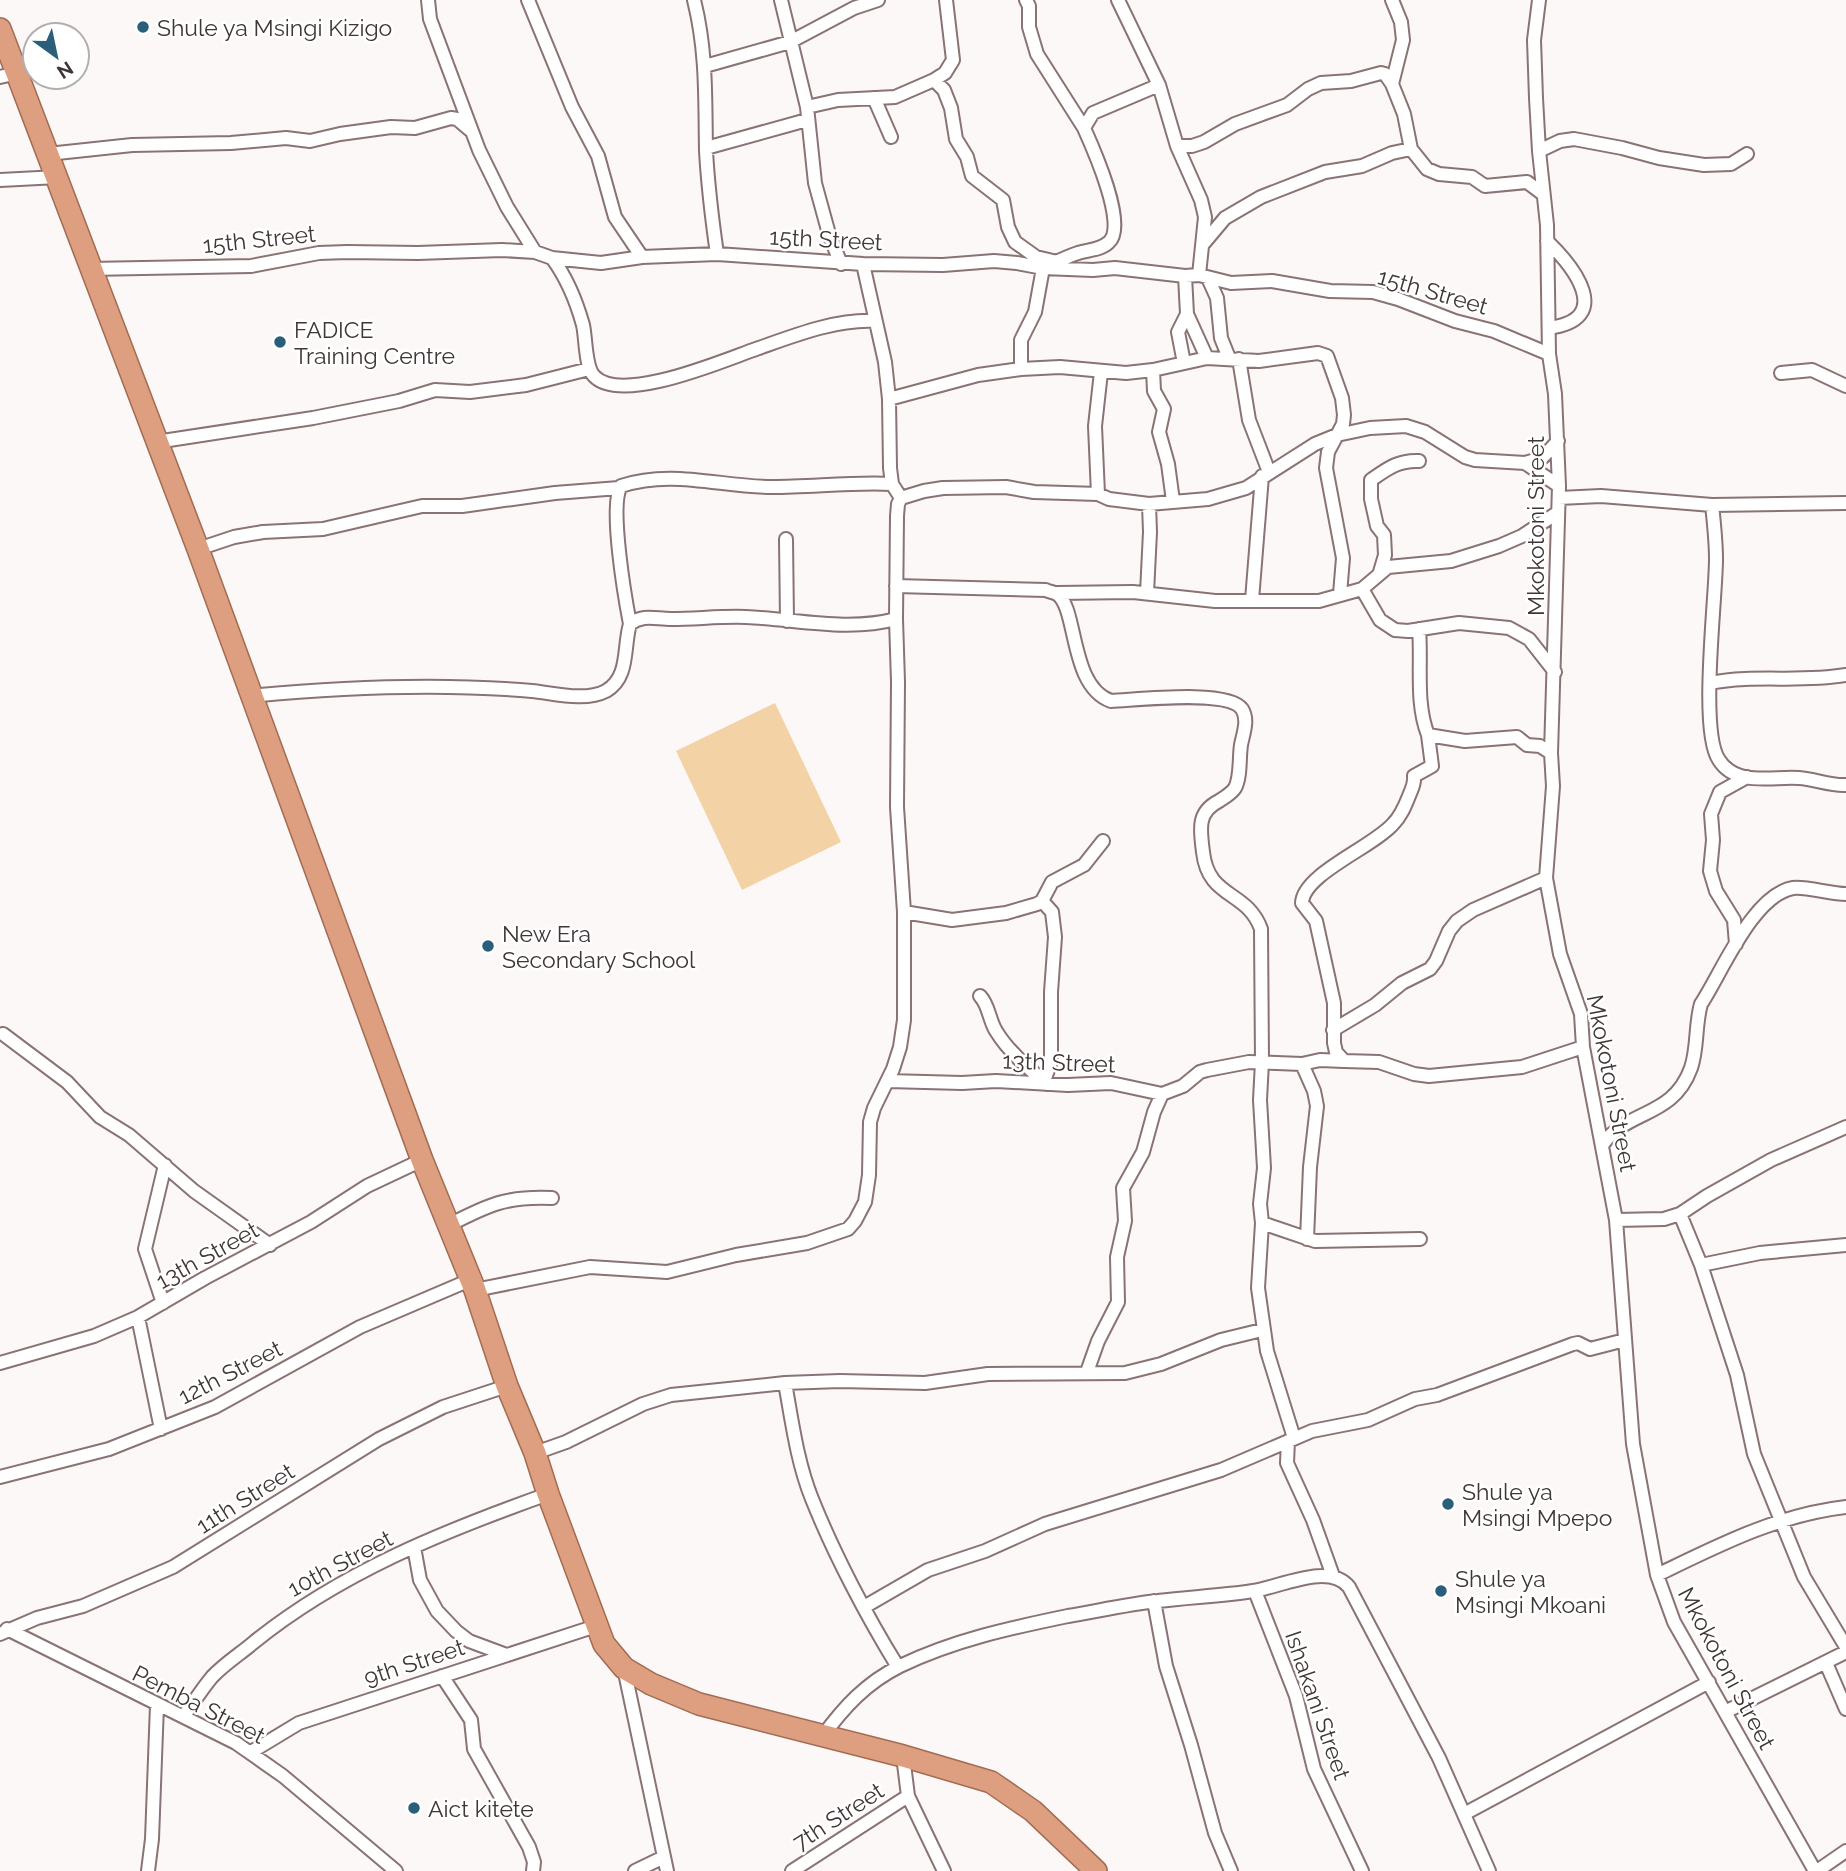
<svg xmlns="http://www.w3.org/2000/svg" width="1846" height="1871" font-family="Raleway,sans-serif">
  <rect width="100%" height="100%" fill="#fdf8f8"/>
  <path fill="#f3d2a5" d="M775,703L841,842L742,890L676,751Z"/>
  <g fill="none" stroke-linecap="round" stroke-linejoin="round">
    <defs>
      <path id="minor" d="M428,0L430,19L479,150L507,207L535,252
        M528,0L572,107L598,156L615,217L642,257
        M694,0C707,52 705,99 706,151C708,186 712,219 717,254
        M781,0L807,107L815,183L829,234L841,264
        M1026,0L1029,6V27L1037,54L1084,128
        M1118,0L1159,85L1177,146L1201,200L1205,217L1199,275
        M1392,0L1401,22L1403,40L1392,84L1404,114L1411,149L1427,169L1439,174L1472,177L1485,186L1527,182L1543,194
        M1539,0L1534,40L1536,98L1539,151L1547,225L1549,354L1555,394L1559,486L1551,753L1553,786L1546,878L1560,954L1581,1014L1583,1047L1616,1220L1633,1444L1657,1575L1674,1622L1815,1871
        M705,66L790,42L854,8L878,0
        M0,77L18,73
        M934,80L944,90L951,108L956,139L967,157L972,176L1003,200L1008,227L1015,242L1036,257L1057,262
        M874,98L891,137
        M807,107L838,100L895,97L934,80L945,73L953,60L946,0
        M1177,146H1192L1204,142L1235,124L1287,105L1308,89L1321,83L1351,81L1381,73L1385,74L1392,84
        M706,148L807,120
        M1539,151L1560,141L1574,139L1622,148L1659,158L1704,165L1731,164L1747,154
        M48,154L132,145L231,143L286,138L310,141L340,134L391,127L415,128L451,118L457,119L470,130
        M0,180L58,177
        M1547,241C1575,268 1614,319 1549,328
        M1204,243L1225,218L1261,197L1325,172L1362,166L1392,153L1411,149
        M552,258C567,278 576,300 583,325C586,338 585,367 594,376C621,405 724,360 756,349C793,336 835,319 875,321
        M863,264L885,362L889,399L890,468L892,484L901,498
        M89,269L251,266L319,253L347,252L418,253L502,250L535,252L552,258L601,263L642,257L717,254L863,264L943,265L994,261L1017,263L1043,268L1093,270L1115,268L1185,276L1199,275L1231,283L1272,281L1330,291L1373,292L1398,299L1455,321L1494,331L1549,354
        M1208,278L1217,298L1221,338L1229,358
        M1187,314L1207,358
        M1239,359L1249,420L1269,472
        M1184,363L1178,332L1187,314L1185,276
        M1021,369V340L1035,312L1043,268C1054,263 1066,257 1078,253C1088,250 1101,250 1109,242C1128,226 1093,148 1084,128L1093,113L1159,85
        M1153,370L1154,391L1164,409L1159,432L1168,464L1173,501
        M1781,373L1812,370L1846,386
        M889,399L978,375L1021,369L1060,367L1126,373L1153,370L1207,358L1259,361L1318,353L1327,356L1342,398L1344,415L1343,424L1328,452L1326,468L1343,558L1340,594
        M156,442L313,418L399,401L435,390L470,392L526,385L589,369
        M1525,463L1542,458L1558,441
        M1098,494L1095,426L1101,372
        M1559,498L1601,496L1712,505L1846,503
        M1712,505C1714,523 1716,541 1716,559C1716,599 1699,731 1719,760C1736,787 1773,776 1799,778C1815,779 1830,786 1846,785
        M786,539L787,621
        M198,549L234,537L263,532L323,529L422,506H462L555,493L619,488
        M1380,572L1385,555L1384,535L1377,526L1371,499V480C1387,469 1398,460 1419,461
        M896,586L1046,590C1047,591 1056,593 1057,594C1078,608 1069,686 1111,701C1137,700 1228,689 1242,709C1249,720 1243,734 1241,745C1239,758 1241,777 1235,788C1231,794 1225,797 1219,801C1197,812 1200,829 1203,852C1208,899 1247,890 1261,929L1262,1062L1260,1100L1264,1168L1260,1204L1262,1223L1258,1288L1267,1351L1294,1438
        M1362,589L1380,620L1395,630L1408,631L1459,623L1509,628L1529,639L1555,672
        M1057,593L1133,592L1215,601H1319L1362,589L1388,567L1451,561L1499,546L1522,536L1557,513
        M1147,593L1150,532L1149,504
        M1252,600L1262,476
        M630,624C625,598 609,505 621,486C672,469 721,487 772,487C812,487 852,482 892,484
        M1419,629C1422,663 1415,702 1428,735L1465,741L1517,737L1527,745L1540,746L1551,753
        M1710,683C1755,674 1800,683 1846,675
        M250,696C343,687 438,683 532,691C553,693 585,702 606,691C630,677 623,647 630,624C643,614 655,619 671,619C696,619 721,616 746,617C796,619 847,632 896,619
        M1428,735L1432,766L1414,776C1415,784 1412,788 1409,796C1405,806 1401,816 1393,824C1373,847 1303,874 1302,903L1316,921L1334,1003V1043L1336,1052L1344,1061L1379,1062L1414,1074L1429,1076L1522,1067L1583,1047
        M1042,901L1052,912L1055,937L1051,992V1062L1044,1081
        M904,912L952,920L1006,913L1037,904L1042,901L1052,882L1084,865L1103,841
        M1736,944L1734,920L1716,891L1710,871L1713,840L1711,814L1720,792L1747,777
        M980,996C989,1005 989,1020 996,1031C1008,1051 1029,1069 1047,1084
        M1333,1030L1375,1005L1402,983L1430,969L1436,961L1449,931L1457,921L1473,910L1546,878
        M3,1034L67,1082L100,1117L129,1135L194,1191L270,1245
        M1302,1064L1314,1091L1317,1106L1310,1167L1307,1239
        M888,1081L962,1083L996,1081L1068,1085L1111,1083L1162,1094L1183,1086L1200,1072L1207,1070L1249,1062L1302,1064L1320,1060L1344,1061
        M1603,1144C1628,1109 1673,1118 1691,1068C1698,1048 1695,1024 1701,1004C1722,972 1753,895 1793,888C1805,886 1831,894 1846,894
        M1680,1214L1701,1265L1737,1375L1754,1454L1804,1577L1846,1647
        M1616,1220L1664,1219L1680,1214L1707,1196L1771,1160L1846,1127
        M1262,1223L1315,1241L1420,1239
        M449,1225C488,1205 506,1196 552,1198
        M1701,1265L1760,1253L1846,1245
        M475,1290L590,1267L667,1272L736,1255L807,1243L848,1229L855,1221L865,1202L869,1175L870,1122L874,1108L893,1069L900,1047L904,1020V912L897,807L898,682L896,619L897,516L898,504L901,498L924,491L943,488L1006,487L1034,492L1098,494L1109,499L1149,504L1208,499L1246,488L1315,444L1337,435L1370,428L1406,426L1425,432L1465,457L1475,460L1525,463L1559,486
        M163,1303L145,1249L165,1165
        M138,1317L161,1429
        M0,1363L94,1336L138,1317L205,1278L311,1222L367,1186L422,1160
        M1087,1372L1098,1341L1118,1302L1117,1257L1125,1221L1123,1188L1143,1152L1154,1112L1162,1094
        M785,1383C792,1421 797,1462 812,1499C834,1554 867,1617 898,1667
        M1288,1441L1287,1463L1313,1520L1333,1576
        M535,1453L566,1442L643,1404L671,1395L785,1383L840,1381L925,1383L988,1374L1125,1373L1161,1364L1221,1340L1262,1330
        M0,1477L109,1449L215,1407L360,1327L470,1280
        M414,1547L420,1580L437,1611L456,1631L469,1641L504,1654
        M1657,1575C1719,1545 1777,1515 1846,1507
        M1255,1591L1296,1696L1314,1769L1362,1871
        M1154,1601L1166,1666L1191,1745L1215,1833L1231,1871
        M864,1607L928,1570L985,1551L1045,1524L1221,1470L1312,1431L1368,1420L1415,1399L1437,1395L1573,1344L1578,1343L1590,1349L1625,1340
        M7,1629L236,1743L283,1776L396,1871
        M0,1634L37,1618L83,1606L173,1567L379,1439L443,1407L507,1386
        M1826,1663L1846,1709
        M624,1668L667,1871
        M442,1676L471,1720L474,1749L529,1847L534,1862L533,1871
        M1725,1712L1846,1652
        M184,1716C193,1703 202,1689 212,1677C224,1664 240,1654 253,1643C339,1573 444,1531 548,1494
        M822,1737C844,1707 866,1683 900,1666C954,1640 1010,1628 1068,1616C1098,1611 1128,1604 1158,1601C1189,1597 1222,1596 1253,1591C1280,1587 1329,1562 1349,1587L1439,1758L1489,1871
        M251,1752L299,1723L596,1626
        M903,1756L908,1796L944,1871
        M1464,1814L1709,1682
        M148,1871L152,1839L157,1705
        M635,1871L664,1857
        M792,1871L908,1796
        M1817,1871L1846,1851"/>
      <path id="trunk" d="M0,29L198,549L422,1160L475,1290L507,1386L535,1453L548,1494L604,1644L624,1668L651,1684L699,1704L903,1756L991,1782L1033,1811L1096,1871"/>
    </defs>
    <use href="#minor" stroke="#897373" stroke-width="16"/>
    <use href="#trunk" stroke="#a26b52" stroke-width="24"/>
    <use href="#minor" stroke="#fff" stroke-width="12"/>
    <use href="#trunk" stroke="#de9f80" stroke-width="21"/>
  </g>
  <g fill="#2a5e7a" stroke="#fff" stroke-width="2.5">
    <circle cx="143" cy="27" r="7"/>
    <circle cx="280" cy="342" r="7"/>
    <circle cx="488" cy="946" r="7"/>
    <circle cx="1448" cy="1504" r="7"/>
    <circle cx="1441" cy="1591" r="7"/>
    <circle cx="414" cy="1808" r="7"/>
  </g>
  <g text-anchor="middle" dominant-baseline="central" stroke-width="5" stroke-linejoin="round" paint-order="stroke">
    <g font-size="23" fill="#403636" stroke="#fff" text-anchor="start">
      <text x="157" y="27">Shule ya Msingi Kizigo</text>
      <text x="294" y="329">FADICE<tspan x="294" dy="26">Training Centre</tspan></text>
      <text x="502" y="933">New Era<tspan x="502" dy="26">Secondary School</tspan></text>
      <text x="1462" y="1491">Shule ya<tspan x="1462" dy="26">Msingi Mpepo</tspan></text>
      <text x="1455" y="1578">Shule ya<tspan x="1455" dy="26">Msingi Mkoani</tspan></text>
      <text x="428" y="1808">Aict kitete</text>
    </g>
    <g font-size="23" fill="#403636" stroke="#fff">
      <text transform="translate(259 239) rotate(-6)">15th Street</text>
      <text transform="translate(826 239) rotate(3)">15th Street</text>
      <text transform="translate(1433 291) rotate(16)">15th Street</text>
      <text transform="translate(1535 526) rotate(-90)">Mkokotoni Street</text>
      <text transform="translate(1059 1062) rotate(2)">13th Street</text>
      <text transform="translate(1612 1083) rotate(79)">Mkokotoni Street</text>
      <text transform="translate(207 1255) rotate(-29)">13th Street</text>
      <text transform="translate(230 1372) rotate(-27)">12th Street</text>
      <text transform="translate(245 1498) rotate(-32)">11th Street</text>
      <text transform="translate(340 1563) rotate(-28)">10th Street</text>
      <text transform="translate(414 1662) rotate(-18)">9th Street</text>
      <text transform="translate(1727 1668) rotate(62)">Mkokotoni Street</text>
      <text transform="translate(199 1704) rotate(27)">Pemba Street</text>
      <text transform="translate(1318 1705) rotate(71)">Ishakani Street</text>
      <text transform="translate(838 1816) rotate(-33)">7th Street</text>
    </g>
  </g>
  <g transform="translate(56 56) rotate(147)"><circle r="33" fill="#ffffff" stroke="#b3afaf" stroke-width="2"/>
  <path d="M0-5L12 26L0 18L-12 26Z" fill="#2a5e7a"/>
  <text y="-10" font-size="19" font-weight="bold" text-anchor="middle" fill="#403636">N</text>
  </g>
</svg>
